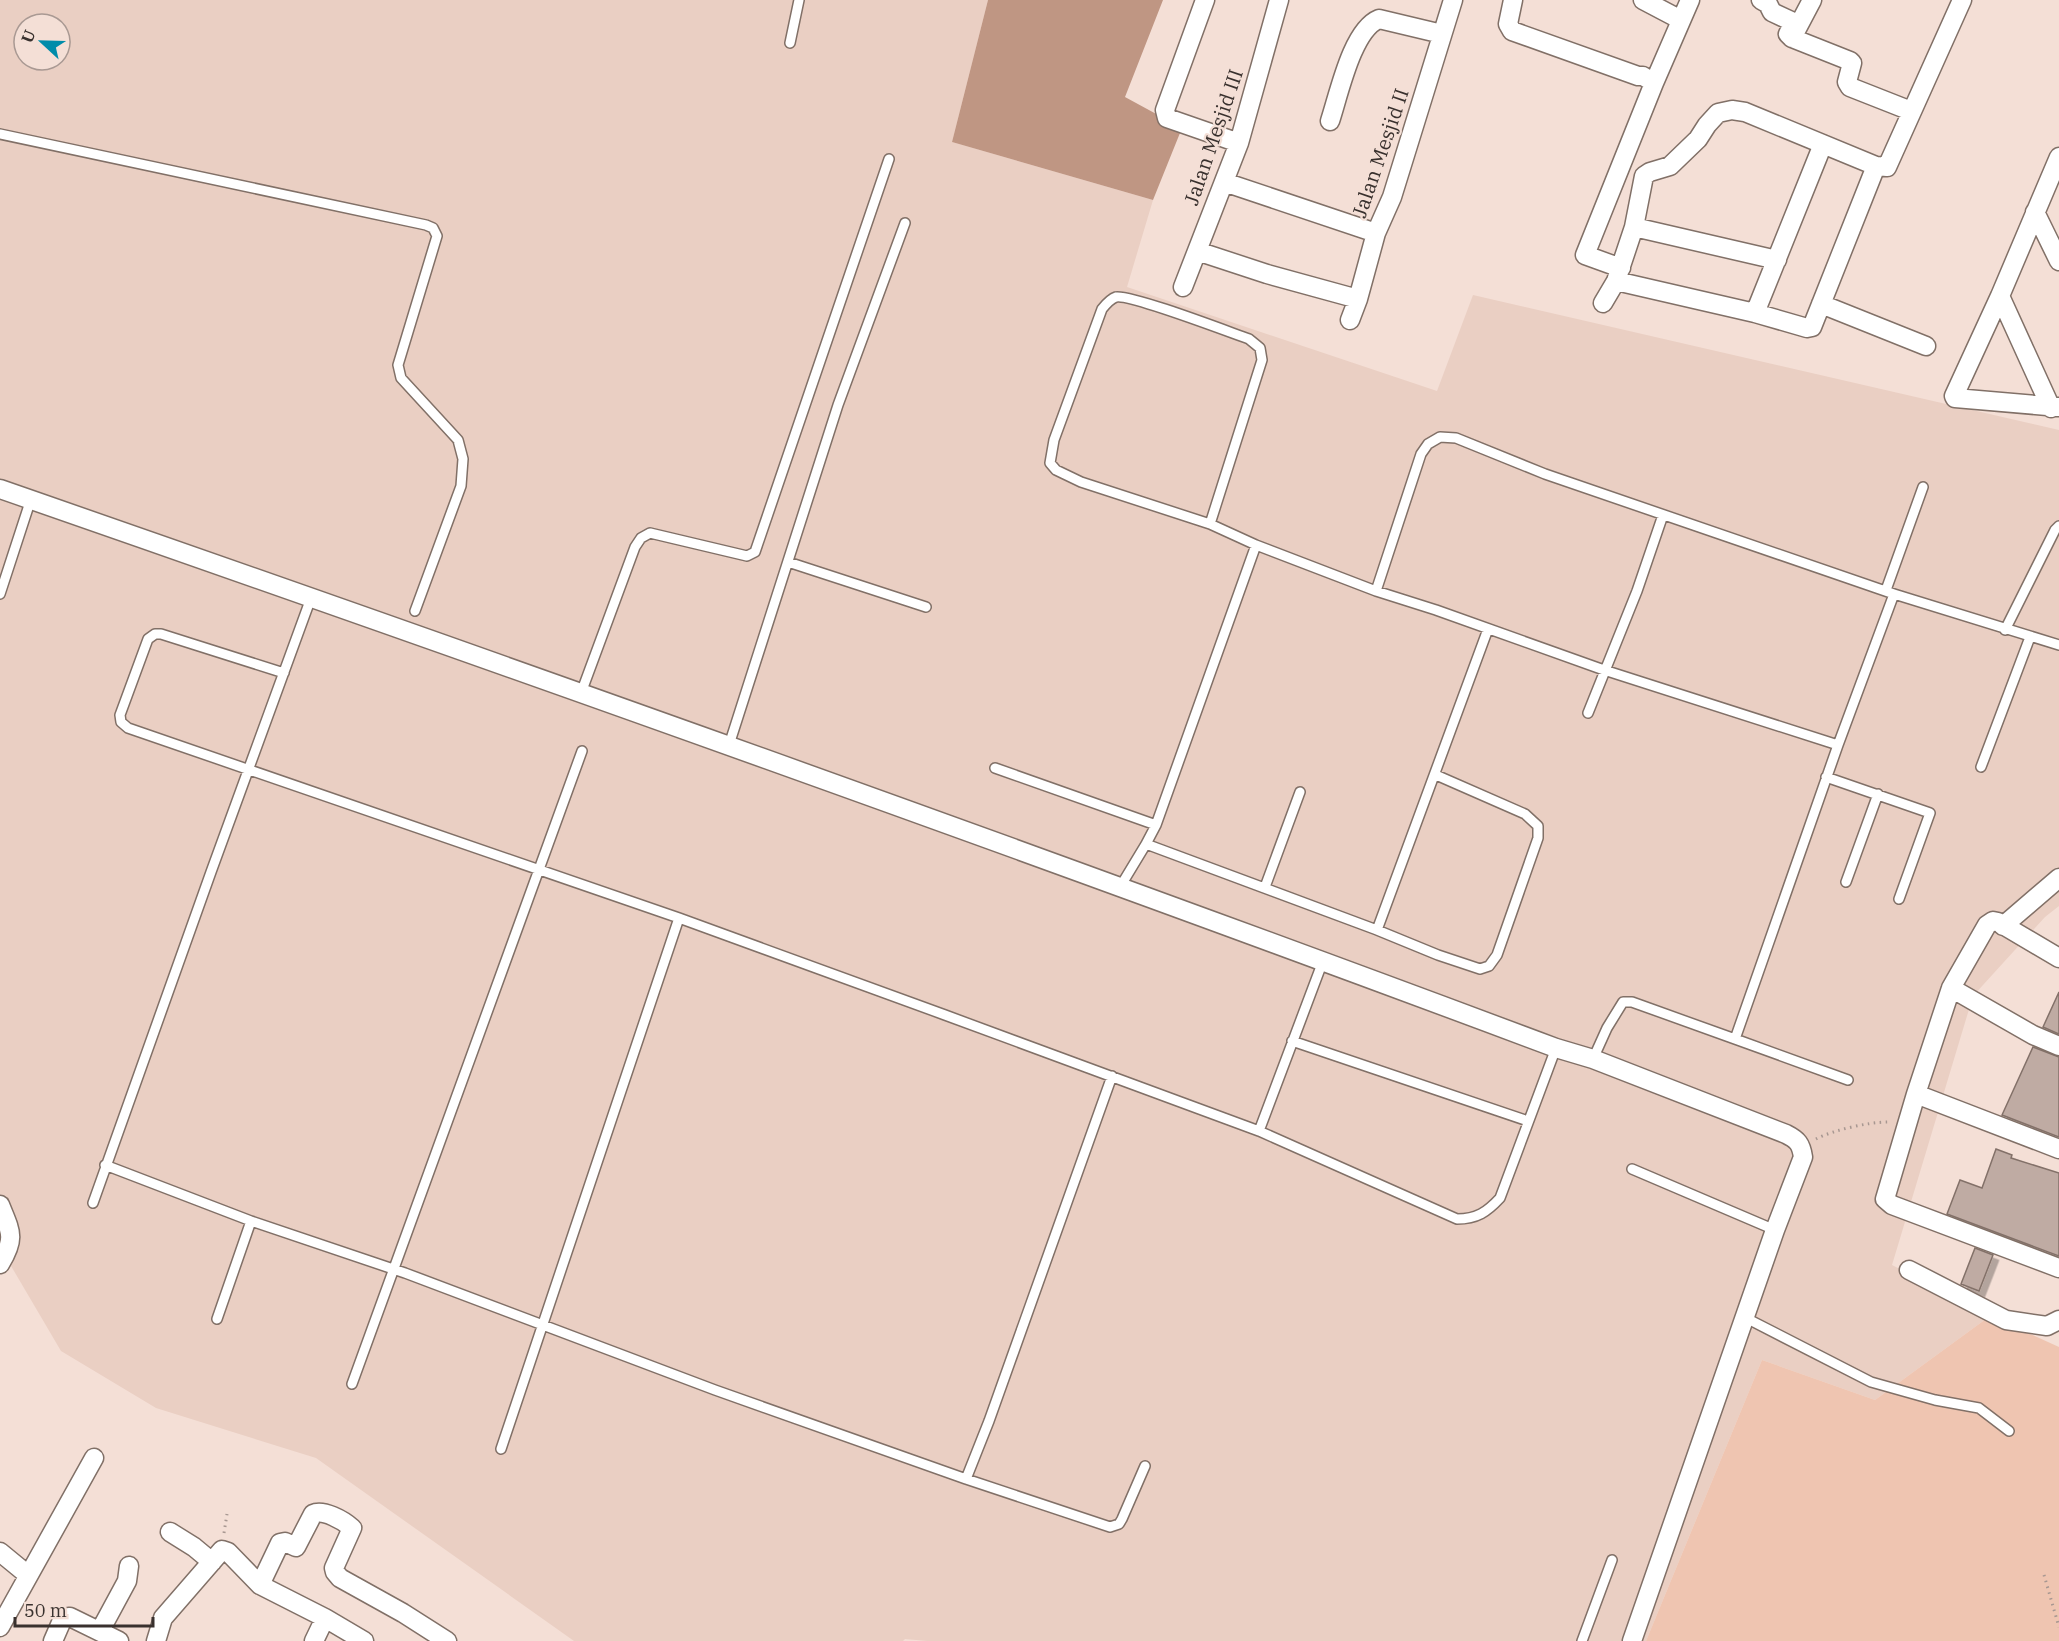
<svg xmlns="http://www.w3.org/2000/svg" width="2059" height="1641" font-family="'IBM Plex Serif',serif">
  <defs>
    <filter id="shadow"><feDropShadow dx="5.5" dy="5.5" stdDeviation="0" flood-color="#0004"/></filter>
  </defs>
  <rect width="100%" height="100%" fill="#f4dfd6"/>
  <path fill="#eacfc3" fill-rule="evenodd" d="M0,0H988L952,142L1153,200L1127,287L1437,391L1473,295L2059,430V906L2045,917L1973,996L1892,1265L1990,1316L1875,1400L1762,1360L1646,1641H927L905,1639L903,1641H574L316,1458L156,1408L61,1351L4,1254L0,1259ZM24,24H60V60H24Z"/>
  <path fill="#efc5b1" d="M1990,1316L2059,1347V1641H1646L1762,1360L1875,1400Z"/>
  <path fill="#bf9683" d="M988,0H1163L1125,97L1182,128L1153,200L952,142Z"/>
  <path fill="#bfaba3" stroke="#837169" stroke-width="1.5" filter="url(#shadow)" d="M2059,992V1034L2043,1027Z
    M2033,1047L2059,1057V1137L2002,1115Z
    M1996,1149L2012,1155L2011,1158L2059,1173V1256L1947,1214L1960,1180L1982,1188Z
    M1975,1248L1993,1255L1979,1291L1961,1284Z"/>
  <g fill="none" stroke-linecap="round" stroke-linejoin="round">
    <defs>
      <path id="lane" d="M790,43L799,0
        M0,134L426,225L433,228L437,236L398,365L401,378L458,440L463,459L461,486L415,611
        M1210,524L1262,360L1260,348L1249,339C1229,332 1130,294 1116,297C1110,299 1106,304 1102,309L1054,440L1050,463L1056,470L1081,482L1210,524L1256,545L1376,591
        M1256,545L1156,825L1146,844L1377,930L1488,629
        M788,562L926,607
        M1886,590L1923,487
        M0,594L31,499
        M1894,594L2059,645
        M2005,630L2055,530L2059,526
        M284,673L161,634H155L148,639L120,715L121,722L128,728L679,918L945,1015L1259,1131L1457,1219C1477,1219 1487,1212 1500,1198L1556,1048
        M581,693L635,547L641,538L650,533L747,556L755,552L889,159
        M1588,713L1637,591L1663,515
        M729,745L838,405L905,223
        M1981,767L2030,637
        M995,768L1156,825
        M1826,777L1930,813L1899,899
        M1846,882L1878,794
        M1120,887L1146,844
        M1265,887L1300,792
        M1377,930L1438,955L1480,969L1489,966L1497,955L1538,838V826L1525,814L1436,775
        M1735,1039L1848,1080
        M1292,1041L1528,1121
        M1593,1059L1607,1028L1623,1002H1632L1735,1039L1838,745L1894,594L1545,474L1456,438L1440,437L1428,444L1421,454L1376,591L1436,610L1604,670L1838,745
        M1259,1131L1323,961
        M105,1165L251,1221L405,1273L715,1390L966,1479L989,1421L1112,1076
        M1632,1169L1775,1230
        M93,1203L211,872L311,598
        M1744,1317L1871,1382L1935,1400L1979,1408L2009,1431
        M217,1319L251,1221
        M352,1384L582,751
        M501,1449L679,918
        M966,1479L1110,1527L1119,1524L1122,1519L1145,1466
        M1582,1641L1612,1560"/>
      <path id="street" d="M1205,0L1165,110L1167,118L1239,143
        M1513,0L1508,24L1512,31L1638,76H1643L1654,83
        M1643,0L1681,20
        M1761,0L1768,4L1772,12L1791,21L1792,26L1788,34L1792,38L1850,61L1852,63L1847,82L1850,87L1911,111
        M1792,38L1812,0
        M1330,121C1339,94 1352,30 1379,19L1442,34
        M2059,157L2000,296L1954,396L1955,398L2059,407
        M1224,182L1376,233
        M2035,212L2059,261
        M1197,251L1267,274L1358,299
        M1777,260L1634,227L1644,176L1650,172L1670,166L1698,139L1707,125L1718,113L1732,110L1745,112L1876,166L1887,167L1962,0
        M1621,268L1585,255L1654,83L1690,0
        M1616,281L1755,313L1807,328L1812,327L1876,166
        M1183,287L1239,143L1279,0
        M2000,296L2051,408
        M1603,303L1616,281L1634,227
        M1821,304L1926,346
        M1755,313L1823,144
        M1350,320L1358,299L1376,233L1392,197L1453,0
        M0,489C521,670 1040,855 1556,1048L1593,1059L1786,1134C1798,1140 1801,1144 1803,1157L1775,1230L1632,1641
        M2003,926L2059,878
        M2059,958L1998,922L1993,921L1987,925L1951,988L1916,1094L1885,1199L1892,1205L2059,1268
        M1951,988L2033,1035L2059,1046
        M1916,1094L2059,1149
        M0,1205C11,1232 16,1238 0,1264
        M1909,1270L2006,1320L2047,1326L2059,1320
        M170,1532L194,1547L212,1562
        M0,1552L28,1575
        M260,1585L280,1543L285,1542L296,1547L313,1514C323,1509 343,1520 352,1528L334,1568L335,1572L340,1578L403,1613L447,1641
        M0,1627L94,1458
        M100,1631L127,1581L129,1566
        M53,1641L63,1618L70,1617L119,1641
        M156,1641L163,1618L222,1550L228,1552L260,1585L325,1618L364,1641
        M314,1641L325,1618"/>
    </defs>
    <use href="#lane" stroke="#817067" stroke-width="12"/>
    <use href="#street" stroke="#817067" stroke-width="21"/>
    <path stroke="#a79791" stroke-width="3" stroke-dasharray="1.5 4.5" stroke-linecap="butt" d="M1816,1139C1833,1130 1869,1122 1888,1122
      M224,1533L227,1514
      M2044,1575L2059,1627"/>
    <use href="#lane" stroke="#fff" stroke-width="9"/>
    <use href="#street" stroke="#fff" stroke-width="18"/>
  </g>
  <g text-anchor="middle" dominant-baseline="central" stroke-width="4.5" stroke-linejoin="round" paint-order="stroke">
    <g font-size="20" fill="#39312e" stroke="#f4dfd6">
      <text transform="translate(1213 137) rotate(-71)">Jalan Mesjid III</text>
      <text transform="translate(1380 153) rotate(-71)">Jalan Mesjid II</text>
    </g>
  </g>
  <g transform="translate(42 42) rotate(292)"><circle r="28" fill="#f4dfd6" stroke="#a99993" stroke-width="1.5"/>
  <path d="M0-4.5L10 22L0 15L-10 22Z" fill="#008caa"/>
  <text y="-9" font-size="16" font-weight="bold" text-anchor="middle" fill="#39312e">U</text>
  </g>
  <path d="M15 1617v9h138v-9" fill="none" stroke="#39312e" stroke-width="3"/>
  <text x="24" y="1617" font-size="18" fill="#39312e" stroke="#f4dfd6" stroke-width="4.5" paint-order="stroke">50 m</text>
</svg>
